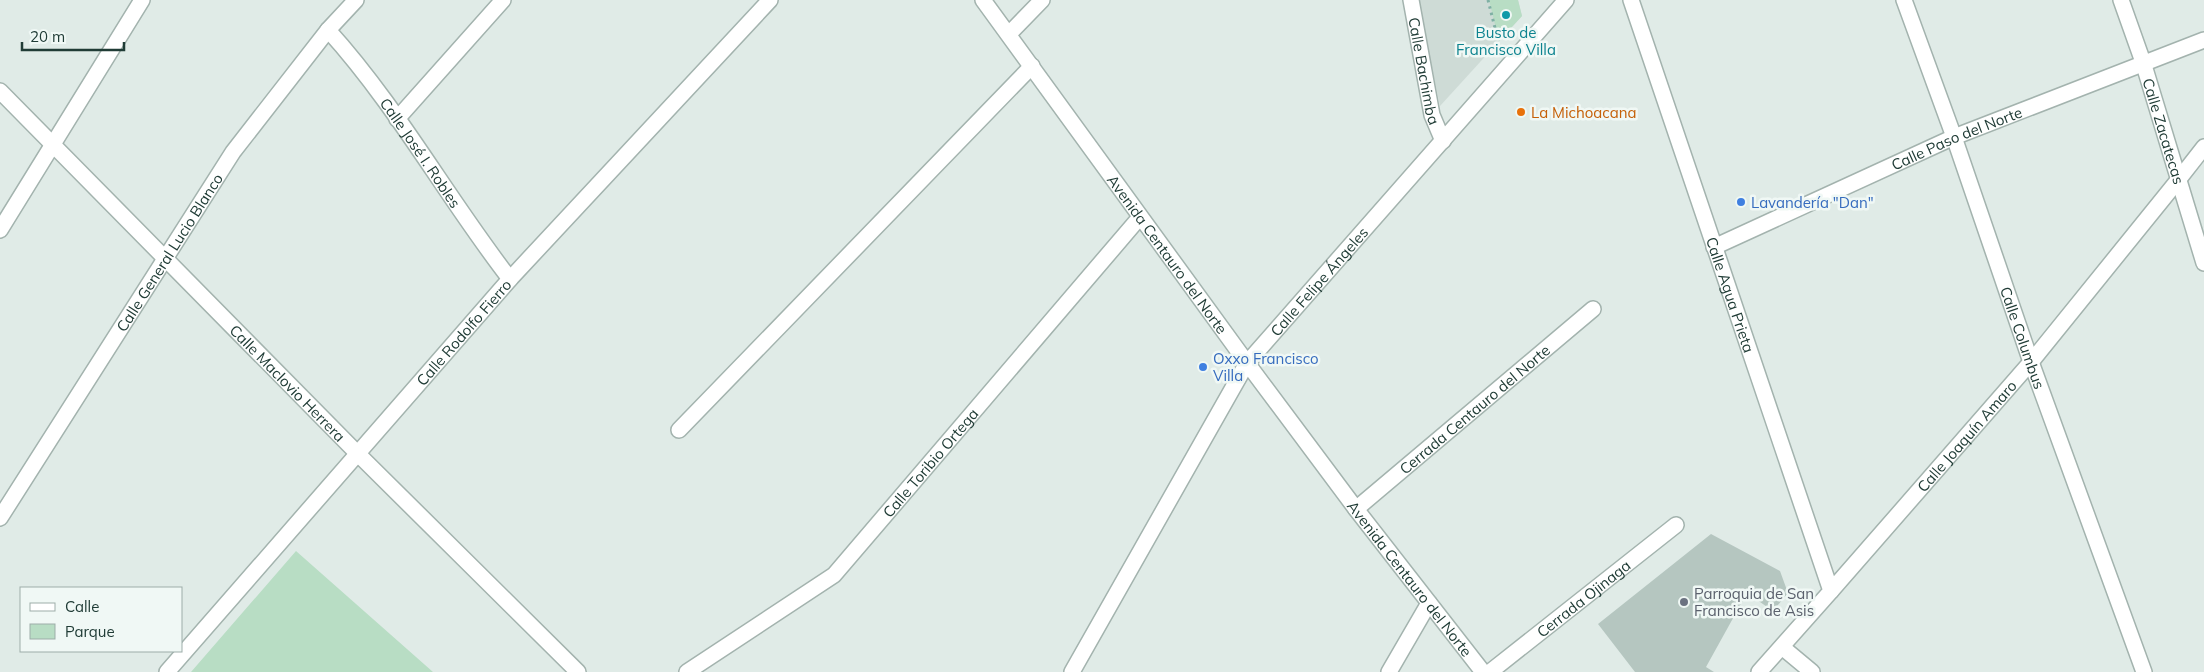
<svg xmlns="http://www.w3.org/2000/svg" width="2204" height="672" font-family="Mulish,sans-serif">
  <rect width="100%" height="100%" fill="#e0ebe7"/>
  <path fill="#cedbd6" d="M1418,0H1518L1522,16L1440,106Z"/>
  <path fill="#b8ddc4" d="M1489,0H1518L1522,16L1499,41Z
    M296,551L433,672H191Z"/>
  <path fill="#b5c6c0" d="M1711,534L1780,571L1788,593L1773,611L1747,593L1706,667L1714,672H1635L1598,624Z"/>
  <g fill="none" stroke-linecap="round" stroke-linejoin="round">
    <defs>
      <g id="pedestrian">
        <path id="s1" d="M1411,0L1432,115L1443,141"/>
        <path id="s2" d="M1831,591L2031,362L2179,179"/>
      </g>
      <g id="minor">
        <path id="s3" d="M1631,0L1831,591L1759,672"/>
        <path id="s4" d="M1904,0L1954,137L2031,362L2144,672"/>
        <path id="s5" d="M2121,0L2143,62L2204,263"/>
        <path id="s6" d="M328,30C397,106 447,198 510,279"/>
        <path d="M1009,34L1042,0"/>
        <path id="s7" d="M0,91L357,453L578,672"/>
        <path d="M397,119L503,0"/>
        <path d="M2179,179L2204,147"/>
        <path d="M0,230L142,0"/>
        <path id="s8" d="M1714,247L1954,137L2204,40"/>
        <path d="M679,430L1032,66"/>
        <path id="s9" d="M1356,509L1593,309"/>
        <path id="s10" d="M0,518L233,152L328,30L356,0"/>
        <path d="M1782,647L1812,672"/>
        <path id="s11" d="M167,672L510,279L770,0"/>
        <path id="s12" d="M687,672L834,575L1140,217"/>
        <path d="M1389,672L1429,603"/>
        <path id="s13" d="M1490,672L1676,525"/>
      </g>
      <g id="tertiary">
        <path id="s14" d="M983,0L1247,363L1356,509L1483,672"/>
        <path id="s15" d="M1072,672L1247,363L1566,0"/>
      </g>
    </defs>
    <use href="#pedestrian" stroke="#a3b3ae" stroke-width="18"/>
    <use href="#minor" stroke="#a3b3ae" stroke-width="18"/>
    <use href="#tertiary" stroke="#a3b3ae" stroke-width="18"/>
    <path stroke="#7fb0a4" stroke-width="3" stroke-dasharray="2.5 4" stroke-linecap="butt" d="M1488,0L1498,40"/>
    <use href="#pedestrian" stroke="#fff" stroke-width="15"/>
    <use href="#minor" stroke="#fff" stroke-width="15"/>
    <use href="#tertiary" stroke="#fff" stroke-width="15"/>
  </g>
  <circle fill="#0f9aa8" stroke="#f0f8f5" stroke-width="2" cx="1506" cy="15" r="5"/>
  <circle fill="#e8710a" stroke="#f0f8f5" stroke-width="2" cx="1521" cy="112" r="5"/>
  <g fill="#3f7fe0" stroke="#f0f8f5" stroke-width="2">
    <circle cx="1741" cy="202" r="5"/>
    <circle cx="1203" cy="367" r="5"/>
  </g>
  <circle fill="#6b7280" stroke="#f0f8f5" stroke-width="2" cx="1684" cy="602" r="5"/>
  <g text-anchor="middle" dominant-baseline="central" stroke-width="5" stroke-linejoin="round" paint-order="stroke">
    <g font-size="15" fill="#0d838f" stroke="#f0f8f5">
      <text x="1506" y="32">Busto de<tspan x="1506" dy="17">Francisco Villa</tspan></text>
    </g>
    <g font-size="15" fill="#203c36" stroke="#f0f8f5">
      <text stroke="none"><textPath href="#s1" startOffset="72">Calle Bachimba</textPath></text>
      <text stroke="none"><textPath href="#s5" startOffset="138">Calle Zacatecas</textPath></text>
      <text stroke="none"><textPath href="#s8" startOffset="266">Calle Paso del Norte</textPath></text>
      <text stroke="none"><textPath href="#s6" startOffset="154">Calle José I. Robles</textPath></text>
      <text stroke="none"><textPath href="#s10" startOffset="315">Calle General Lucio Blanco</textPath></text>
      <text stroke="none"><textPath href="#s14" startOffset="314">Avenida Centauro del Norte</textPath></text>
      <text stroke="none"><textPath href="#s15" startOffset="464">Calle Felipe Ángeles</textPath></text>
      <text stroke="none"><textPath href="#s3" startOffset="311">Calle Agua Prieta</textPath></text>
      <text stroke="none"><textPath href="#s11" startOffset="451">Calle Rodolfo Fierro</textPath></text>
      <text stroke="none"><textPath href="#s4" startOffset="358">Calle Columbus</textPath></text>
      <text stroke="none"><textPath href="#s7" startOffset="410">Calle Maclovio Herrera</textPath></text>
      <text stroke="none"><textPath href="#s9" startOffset="155">Cerrada Centauro del Norte</textPath></text>
      <text stroke="none"><textPath href="#s2" startOffset="206">Calle Joaquín Amaro</textPath></text>
      <text stroke="none"><textPath href="#s12" startOffset="324">Calle Toribio Ortega</textPath></text>
      <text stroke="none"><textPath href="#s14" startOffset="719">Avenida Centauro del Norte</textPath></text>
      <text stroke="none"><textPath href="#s13" startOffset="119">Cerrada Ojinaga</textPath></text>
    </g>
    <g font-size="15" fill="#c56008" stroke="#f0f8f5" text-anchor="start">
      <text x="1531" y="112">La Michoacana</text>
    </g>
    <g font-size="15" fill="#366cbe" stroke="#f0f8f5" text-anchor="start">
      <text x="1751" y="202">Lavandería "Dan"</text>
      <text x="1213" y="358">Oxxo Francisco<tspan x="1213" dy="17">Villa</tspan></text>
    </g>
    <g font-size="15" fill="#5b616d" stroke="#f0f8f5" text-anchor="start">
      <text x="1694" y="593">Parroquia de San<tspan x="1694" dy="17">Francisco de Asis</tspan></text>
    </g>
  </g>
  <rect x="20" y="587" width="162" height="65" fill="#f0f8f5" stroke="#9dada9"/>
  <rect x="30" y="603" width="25" height="8" fill="#ffffff" stroke="#9dada9"/>
  <text x="65" y="612" font-size="15" fill="#203c36">Calle</text>
  <rect x="30" y="624" width="25" height="15" fill="#b8ddc4" stroke="#9dada9"/>
  <text x="65" y="637" font-size="15" fill="#203c36">Parque</text>
  <path d="M22 42v8h102v-8" fill="none" stroke="#203c36" stroke-width="2.5"/>
  <text x="30" y="42" font-size="15" fill="#203c36" stroke="#f0f8f5" stroke-width="4" paint-order="stroke">20 m</text>
</svg>
